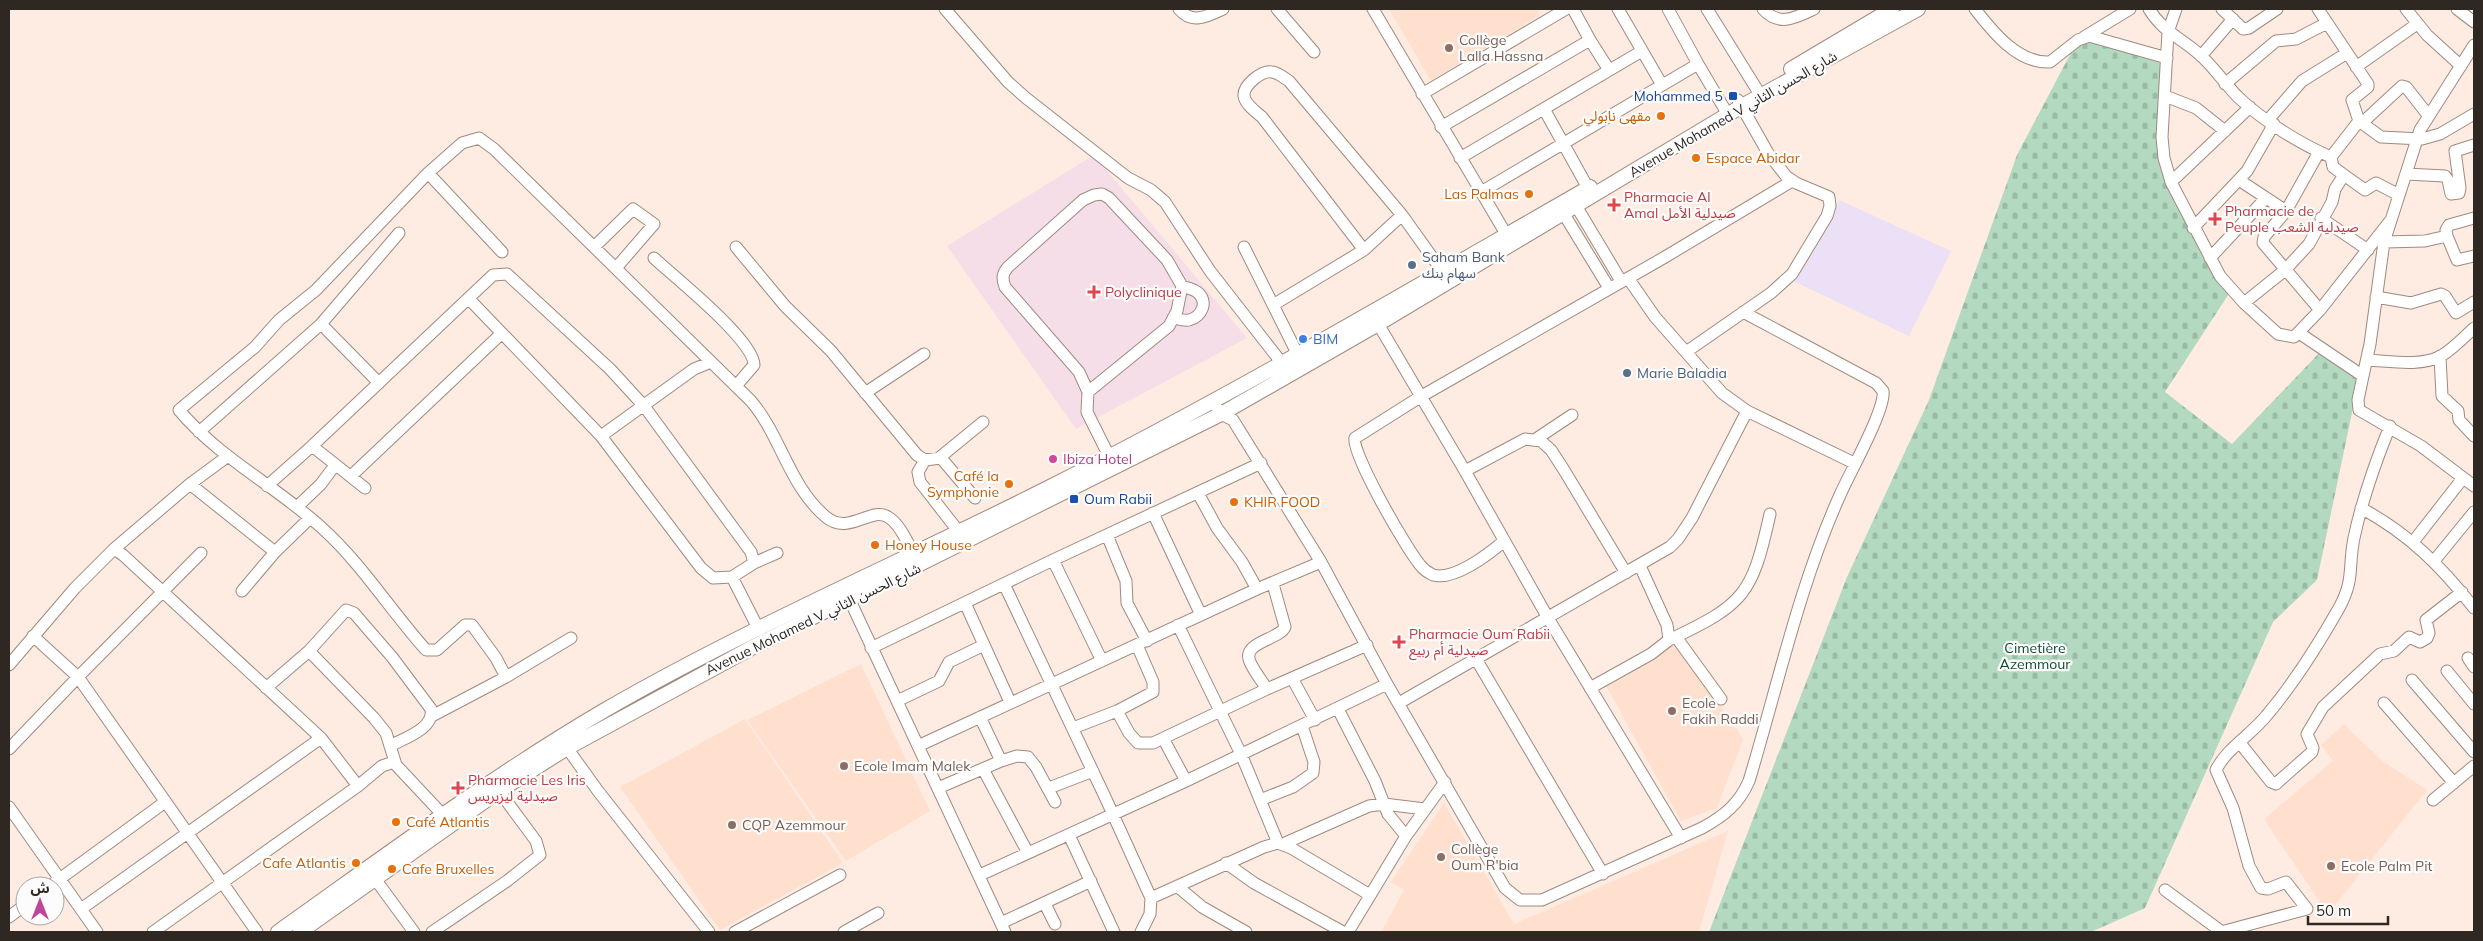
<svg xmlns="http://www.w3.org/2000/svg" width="2483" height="941" font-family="Mulish,'Noto Sans Arabic',sans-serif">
  <defs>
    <pattern id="cemetery-stones" width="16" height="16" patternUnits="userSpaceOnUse" patternTransform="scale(1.25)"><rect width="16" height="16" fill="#b3dac1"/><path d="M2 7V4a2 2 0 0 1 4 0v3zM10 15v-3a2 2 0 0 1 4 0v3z" fill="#9abba6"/></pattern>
  </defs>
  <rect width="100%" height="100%" fill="#feebe1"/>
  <path fill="#ebe0f5" d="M1839,200L1951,251L1909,336L1791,280Z"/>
  <path fill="#ffe0cf" d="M1389,9H1537L1540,15L1431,81Z
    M1678,643L1743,739L1717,808L1681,821L1604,682Z
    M861,664L930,811L846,861L747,720Z
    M745,719L843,863L720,930L620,787Z
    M2344,724L2381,760L2427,790L2328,914L2264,819L2333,761L2321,745Z
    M1444,803L1514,924L1728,831L1699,932H1381L1404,890L1391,882Z"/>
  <path fill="#f6dee8" d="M1094,155L1247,338L1076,429L947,246Z"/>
  <path fill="url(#cemetery-stones)" d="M2087,39L2167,65L2160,142L2197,238L2230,292L2165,392L2232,444L2324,348L2359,379L2317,580L2273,622L2145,908L2091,932H1709L1847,577L1929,400L2017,155L2074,47Z"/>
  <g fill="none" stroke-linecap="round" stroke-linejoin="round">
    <defs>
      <path id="minor" d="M945,9L1008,82L1026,98L1128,178L1151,190L1165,202L1210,271L1281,362
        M1179,9C1192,25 1208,16 1223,9
        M1277,9L1314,52
        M1373,9L1506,234
        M1618,9L1662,85
        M1707,9L1761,96
        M1763,9C1779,27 1795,18 1814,9
        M1975,9C1992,31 2018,64 2050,62L2078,40L2089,36L2167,58
        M2149,9C2163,32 2180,37 2199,54C2214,67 2224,83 2238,97C2262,120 2300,144 2331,157L2359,121L2381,137L2422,139L2440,134L2474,114
        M2176,9L2168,32L2162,137L2164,158L2171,182L2220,276L2244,303L2278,334L2294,337L2320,310L2390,221
        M2222,9L2243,29L2249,28L2277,9
        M2318,9L2368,84V87L2352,100L2359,121
        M2406,9L2427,35L2461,66
        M2457,9L2474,22
        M2084,37L2130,9
        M1590,40L1609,70
        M2201,56L2233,19
        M1698,64L1724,108
        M2356,67L2417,24
        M2225,84L2276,41L2296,39L2327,23
        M1422,94L1566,9
        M2165,96L2196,108L2225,131
        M1544,109L1588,188
        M2268,120L2302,81L2347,53
        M2362,123L2402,86L2406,87L2428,115
        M1441,127L1590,40L1573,9
        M1460,158L1642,51
        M428,173L502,252
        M2406,174L2445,176L2448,180L2451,194L2459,193L2460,188L2455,151L2474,145
        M2344,175L2365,190L2376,183L2399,195
        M2239,180L2286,211L2319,152
        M2171,182L2250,107
        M1481,192L1698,64L1668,9
        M1572,199L1621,281
        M1559,206L1609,288
        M2286,211L2264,237L2263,243L2320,310
        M1402,215L1364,250L1262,117C1256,112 1245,104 1244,96C1243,85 1262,70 1272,72C1279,73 1284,78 1289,81L1402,215L1442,271
        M2321,218L2368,250
        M2193,228L2247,171L2274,124
        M2447,236L2457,260L2474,256
        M2384,242L2425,241L2447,236L2446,230L2449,225L2474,218
        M594,247L633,209L654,224L616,268
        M736,247L785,306L831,351L917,455L925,460L941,458L975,498
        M1244,247L1297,353
        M654,258C674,277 754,340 754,365L736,386
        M2210,258L2265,199
        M1628,278L1655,317L1722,393L1747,411L1854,463
        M2376,297L2411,303L2441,294L2445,296L2456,313L2474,302
        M469,299L601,436L701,568L713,578L732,577
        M2244,303L2285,270L2309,244L2332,202L2335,189L2344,175L2333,167L2331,157
        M1273,305L1364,250
        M1374,317L1465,471L1548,618L1681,838
        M1173,318C1178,319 1184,321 1189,320C1202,317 1209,301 1197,292C1193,289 1187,288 1182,286
        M321,324L379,383
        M2299,333L2363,376L2358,400L2359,410L2421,446L2474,486
        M1686,352L1771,293L1792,274L1827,216L1830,206L1829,197L1796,183L1786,176L1768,153L1738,100
        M2440,356L2442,396L2458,411L2459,420L2474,436
        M2367,360C2390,361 2420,367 2441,356C2453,349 2464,337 2474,328
        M2363,376L2370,344L2384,242L2420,130L2474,45
        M1088,392L1079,372L1005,287C1002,278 1002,274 1008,267L1083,200L1094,195L1102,194L1109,198L1167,260L1182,286L1177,311L1169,326L1088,392L1087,412L1109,456
        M865,393L924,354
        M1217,408L1221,414L1233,420L1321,562L1387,684L1505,888L1520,900H1542L1702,828C1724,816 1739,804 1749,781C1778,685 1799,586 1840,495C1849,474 1886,409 1883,391L1876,383L1743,312
        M199,432L321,324L399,233
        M601,436L694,369L711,362
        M1536,439L1572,415
        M939,458L983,422
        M925,460L918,472L920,482L959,532
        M1465,471L1525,439L1541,441L1551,450L1564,470L1626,573
        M351,476L502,333
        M190,484L228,456
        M267,486L312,446
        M365,488L312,446L493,275L507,274L610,369L644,406L751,552L754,563L732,577L759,630
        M1198,493L1217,528L1242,562L1257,589
        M297,507L321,484L335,465
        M2361,508C2409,534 2441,566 2474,608
        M1153,513L1201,615
        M1107,535L1126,581L1127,603L1147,641
        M1504,541C1489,554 1454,581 1433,575C1429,573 1424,570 1421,566C1408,552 1350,451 1355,438L1420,397L1665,257L1792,181
        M2413,542L2463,478
        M114,549L190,484L275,552L310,518
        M1053,560L1102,661
        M2434,561L2474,512
        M754,563L777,553
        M1004,584L1106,799L1151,898L1150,914L1141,932
        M242,591L275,552
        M846,592L1005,932
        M965,603L1010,702
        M1178,625L1241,754L1278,843
        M33,636L78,677L201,553
        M1676,637L1721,699
        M1669,640C1745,604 1752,595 1770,514
        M871,648L1053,560L1261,463
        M2468,658L2474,667
        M1476,659L1603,874
        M9,665L75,588L114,549L123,555L321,738L358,786
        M2447,671L2474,704
        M506,677L571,638
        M1292,678L1315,720
        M2412,680L2474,752
        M266,688L309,651
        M1590,688L1651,654L1669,640L1667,625L1640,566
        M1267,689C1261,680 1254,671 1250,662C1241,642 1279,640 1285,627L1273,584
        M897,701L939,681L949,662L984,645
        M1399,703L1670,547L1678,539L1692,518L1747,411
        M2384,703L2454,783
        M1338,709L1375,781L1388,814L1406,836
        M1117,711L1129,733L1138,743H1153L1267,689L1367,645
        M432,716L506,677L496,658L472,625H465L437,650H426C390,610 362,564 322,528C276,486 219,458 179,410L255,347L279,320L316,290L428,173L462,143L479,138L494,149L751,401C781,436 789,486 826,517C849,536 871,506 888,517C900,524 907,542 914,554
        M980,717L1001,761L1017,756L1028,757L1036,767L1055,802
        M1073,728L1117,711L1153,692V682L1137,645
        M1164,740L1186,781
        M562,741L598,791L709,932
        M2240,743L2271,782L2276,784L2279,781L2312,752L2313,748L2307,734L2323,707L2380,654L2394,651L2409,637L2420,642L2427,638L2429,633L2426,620L2462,592
        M392,745C405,738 435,728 431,709L392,657L354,613L346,610L309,651L374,718L386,733L396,765L442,814
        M918,746L1257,589L1321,562
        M9,749L78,677L257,932
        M983,769L1028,853
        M938,788L1001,761
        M1049,788L1093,771
        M1260,800L1293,787L1313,773L1314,762L1302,726
        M2433,800L2474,766
        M9,807L97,932
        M1069,835L1114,932
        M1283,844L1369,806L1384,804L1425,809
        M1226,863L1254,883L1343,932
        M370,872L414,932
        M980,875L1186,781L1387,684
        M50,886L165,802
        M1177,886L1202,907L1246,932
        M2165,890L2222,932
        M1151,898L1264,847L1278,843L1291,848L1370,895
        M1045,904L1055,924
        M81,909L321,738
        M9,917L25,905
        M1001,923L1091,881
        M153,932L358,786L382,766L394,762
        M432,932L507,881L540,855L536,841L499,791
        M735,932L840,875
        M844,932L878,913
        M1348,932L1406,836L1445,782
        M2221,932L2307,909L2286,882L2268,889L2261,888L2249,866L2233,808L2216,770C2226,749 2252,734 2267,715C2294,683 2318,645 2339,608C2355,579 2348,566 2354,538C2362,500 2375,463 2390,426"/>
      <path id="major" d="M1791,69L1892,9
        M278,932C385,856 491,777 605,710C747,628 899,563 1046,489C1231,396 1410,290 1590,187
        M300,932L499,791L567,748L753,647L1221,414L1378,324L1742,106L1918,9"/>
    </defs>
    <use href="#minor" stroke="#9f8a7f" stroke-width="13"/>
    <use href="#major" stroke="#9f8a7f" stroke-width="16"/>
    <use href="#minor" stroke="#fff" stroke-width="11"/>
    <use href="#major" stroke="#fff" stroke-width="14"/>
  </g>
  <g fill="#8d6e63" stroke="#fcfcfc" stroke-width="2">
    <circle cx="1449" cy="48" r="5"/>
    <circle cx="1672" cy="711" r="5"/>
    <circle cx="844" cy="766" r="5"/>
    <circle cx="732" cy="825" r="5"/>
    <circle cx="1441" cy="857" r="5"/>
    <circle cx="2331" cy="866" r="5"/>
  </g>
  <g fill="#1a4fb4" stroke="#fcfcfc" stroke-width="2">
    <rect x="1728" y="91" width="10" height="10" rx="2.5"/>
    <rect x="1069" y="494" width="10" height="10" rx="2.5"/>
  </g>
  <g fill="#e8710a" stroke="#fcfcfc" stroke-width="2">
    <circle cx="1661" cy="116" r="5"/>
    <circle cx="1696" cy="158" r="5"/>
    <circle cx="1529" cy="194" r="5"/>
    <circle cx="1009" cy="484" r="5"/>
    <circle cx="1234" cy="502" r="5"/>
    <circle cx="875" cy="545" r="5"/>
    <circle cx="396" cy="822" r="5"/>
    <circle cx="356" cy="863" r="5"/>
    <circle cx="392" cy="869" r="5"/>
  </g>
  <g fill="#e0444e" stroke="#fcfcfc" stroke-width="2">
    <path d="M1611.5 197.5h5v5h5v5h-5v5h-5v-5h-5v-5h5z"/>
    <path d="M2212.5 211.5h5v5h5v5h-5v5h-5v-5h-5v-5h5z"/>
    <path d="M1091.5 284.5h5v5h5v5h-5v5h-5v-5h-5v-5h5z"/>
    <path d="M1396.5 634.5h5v5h5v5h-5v5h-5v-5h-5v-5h5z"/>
    <path d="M455.5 780.5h5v5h5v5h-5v5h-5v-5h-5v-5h5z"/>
  </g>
  <g fill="#5c6f8a" stroke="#fcfcfc" stroke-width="2">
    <circle cx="1412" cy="265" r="5"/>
    <circle cx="1627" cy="373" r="5"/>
  </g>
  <circle fill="#3f7fe0" stroke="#fcfcfc" stroke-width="2" cx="1303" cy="339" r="5"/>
  <circle fill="#d1479c" stroke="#fcfcfc" stroke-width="2" cx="1053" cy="459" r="5"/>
  <g text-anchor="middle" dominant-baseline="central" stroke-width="4.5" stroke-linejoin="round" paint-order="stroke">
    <g font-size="14" fill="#785e54" stroke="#fcfcfc" text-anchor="start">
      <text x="1459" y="40">Collège<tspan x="1459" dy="16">Lalla Hassna</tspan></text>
      <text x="1682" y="703">Ecole<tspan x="1682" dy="16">Fakih Raddi</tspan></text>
      <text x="854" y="766">Ecole Imam Malek</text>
      <text x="742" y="825">CQP Azemmour</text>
      <text x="1451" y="849">Collège<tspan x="1451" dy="16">Oum R'bia</tspan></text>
      <text x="2341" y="866">Ecole Palm Pit</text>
    </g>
    <g font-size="14" fill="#164399" stroke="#fcfcfc" text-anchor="end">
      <text x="1723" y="96">Mohammed 5</text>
      <text x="1084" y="499" text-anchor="start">Oum Rabii</text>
    </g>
    <g font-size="14" fill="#2f2722" stroke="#fcfcfc">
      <text transform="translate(1733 114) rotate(-30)">Avenue Mohamed V شارع الحسن الثاني</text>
      <text transform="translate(813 619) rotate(-26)">Avenue Mohamed V شارع الحسن الثاني</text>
    </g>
    <g font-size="14" fill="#c56008" stroke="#fcfcfc" text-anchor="start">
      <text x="1651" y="116" text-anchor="end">مقهى نابولي</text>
      <text x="1706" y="158">Espace Abidar</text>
      <text x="1519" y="194" text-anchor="end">Las Palmas</text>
      <text x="999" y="476" text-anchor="end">Café la<tspan x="999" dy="16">Symphonie</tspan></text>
      <text x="1244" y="502">KHIR FOOD</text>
      <text x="885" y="545">Honey House</text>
      <text x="406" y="822">Café Atlantis</text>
      <text x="346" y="863" text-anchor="end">Cafe Atlantis</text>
      <text x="402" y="869">Cafe Bruxelles</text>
    </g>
    <g font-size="14" fill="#be3a42" stroke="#fcfcfc" text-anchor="start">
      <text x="1624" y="197">Pharmacie Al<tspan x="1624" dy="16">Amal صيدلية الأمل</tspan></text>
      <text x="2225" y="211">Pharmacie de<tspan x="2225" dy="16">Peuple صيدلية الشعب</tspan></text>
      <text x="1105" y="292">Polyclinique</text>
      <text x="1409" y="634">Pharmacie Oum Rabii<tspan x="1409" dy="16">صيدلية أم ربيع</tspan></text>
      <text x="468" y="780">Pharmacie Les Iris<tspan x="468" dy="16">صيدلية ليزيريس</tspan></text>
    </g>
    <g font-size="14" fill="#4e5e75" stroke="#fcfcfc" text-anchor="start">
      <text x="1422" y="257">Saham Bank<tspan x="1422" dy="16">سهام بنك</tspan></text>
      <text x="1637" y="373">Marie Baladia</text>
    </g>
    <g font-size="14" fill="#366cbe" stroke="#fcfcfc" text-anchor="start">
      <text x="1313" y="339">BIM</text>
    </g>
    <g font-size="14" fill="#b23c85" stroke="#fcfcfc" text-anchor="start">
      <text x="1063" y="459">Ibiza Hotel</text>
    </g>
    <g font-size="14" fill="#0c4b2e" stroke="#fcfcfc">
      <text x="2035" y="648">Cimetière<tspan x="2035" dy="16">Azemmour</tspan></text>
    </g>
  </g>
  <rect width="2483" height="941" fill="none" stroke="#2f2722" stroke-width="20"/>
  <g transform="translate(40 901)"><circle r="24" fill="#fcfcfc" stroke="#aaa7a5"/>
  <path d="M0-4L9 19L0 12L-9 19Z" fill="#be479c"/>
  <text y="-8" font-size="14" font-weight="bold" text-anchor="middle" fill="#2f2722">ش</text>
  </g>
  <path d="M2308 916v8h80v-8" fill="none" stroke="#2f2722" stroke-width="2.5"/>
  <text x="2316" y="916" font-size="15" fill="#2f2722" stroke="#fcfcfc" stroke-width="4" paint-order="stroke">50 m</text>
</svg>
